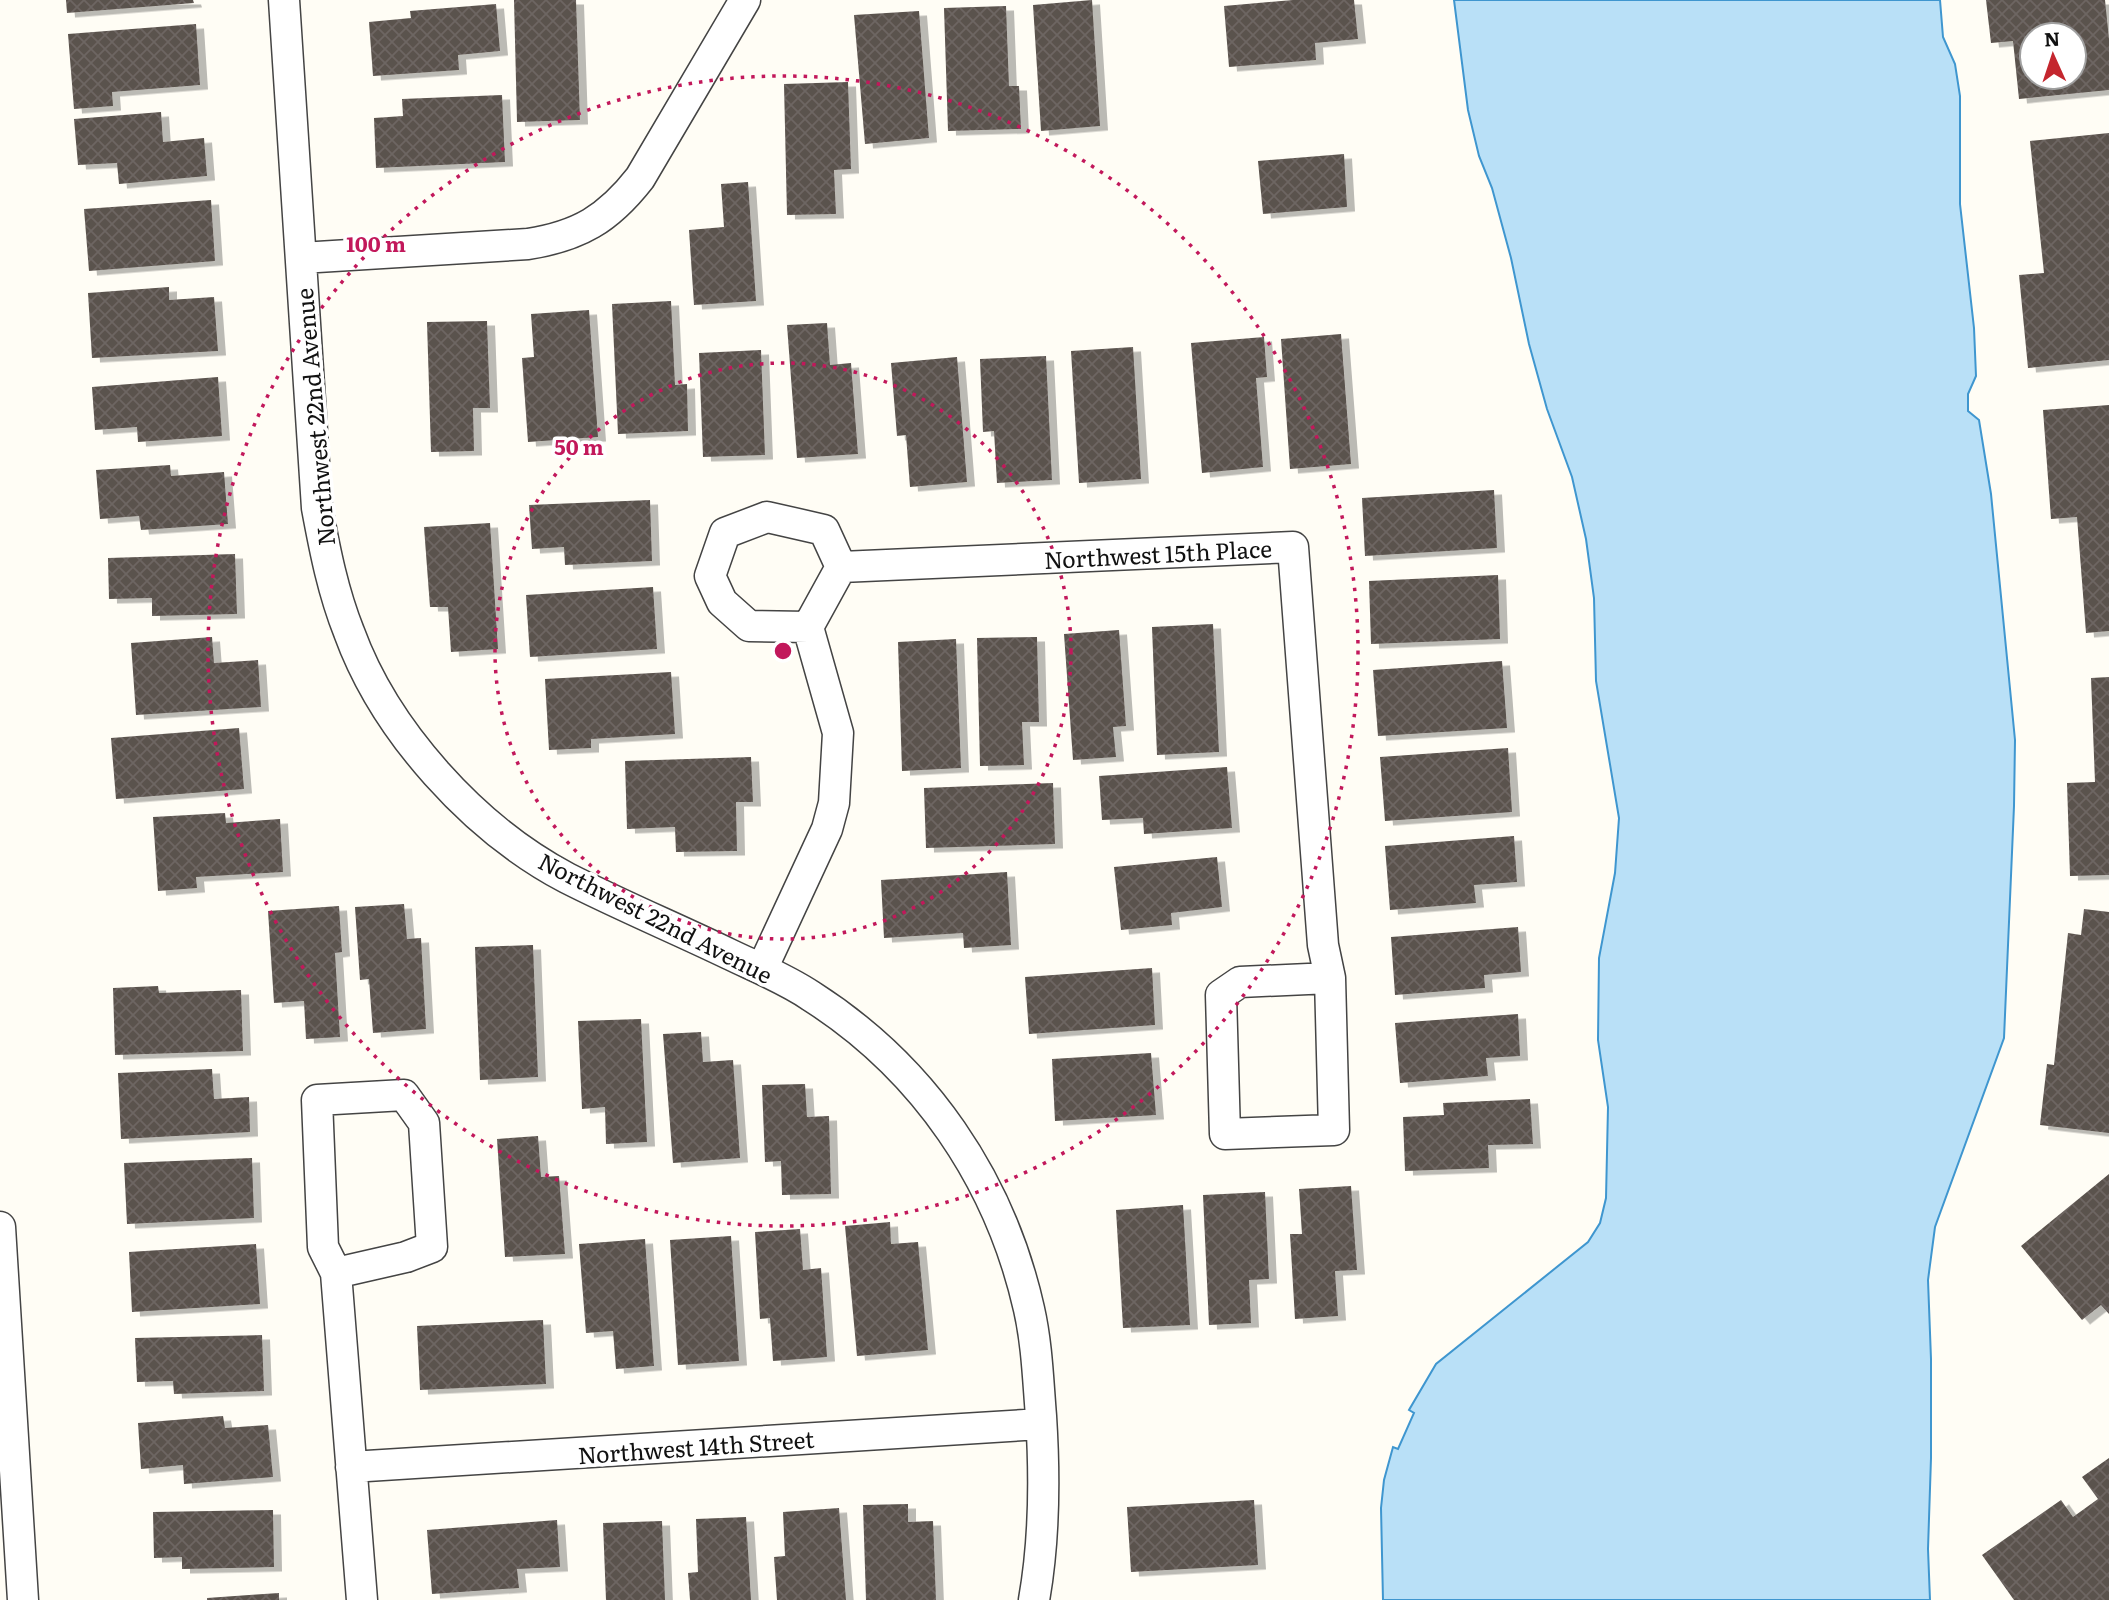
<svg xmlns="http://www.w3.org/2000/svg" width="2109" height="1600" font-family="Literata,serif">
  <defs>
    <pattern id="building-cross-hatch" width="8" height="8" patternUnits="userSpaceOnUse" patternTransform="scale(1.75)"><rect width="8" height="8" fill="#5a524d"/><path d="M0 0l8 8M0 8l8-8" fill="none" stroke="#6d6662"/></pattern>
    <filter id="shadow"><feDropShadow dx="8" dy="4.5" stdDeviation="0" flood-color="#0004"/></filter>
  </defs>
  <rect width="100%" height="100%" fill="#fffdf5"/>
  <path fill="#b9e0f7" stroke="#3f96cf" stroke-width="2" d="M1454,0H1940L1943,37L1955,64L1960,96V204L1974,328L1976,376L1968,394V411L1979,420L1991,494L2015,740L2014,806L2004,1038L1935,1227L1928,1280L1931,1359V1458L1928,1549L1930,1600H1383L1381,1508L1384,1480L1393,1447L1398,1449L1414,1413L1409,1410L1436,1364L1588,1242L1600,1223L1606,1198L1608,1107L1598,1040L1599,958L1615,873L1619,818L1596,681L1594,598L1586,539L1572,477L1547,409L1529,344L1511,258L1492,188L1479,156L1468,110Z"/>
  <path fill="url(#building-cross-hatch)" fill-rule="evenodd" filter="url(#shadow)" d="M66,0H193L194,3L67,13Z
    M514,0H576L580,120L517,122Z
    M1092,0L1100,126L1041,131L1033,5Z
    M1293,0H1354L1358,39L1315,43L1316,60L1229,67L1224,6Z
    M1986,0H2105L2109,39V90L2019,99L2013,41L1991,43ZM2032,35H2074V77H2032Z
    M496,4L500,51L458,55L459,70L373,76L369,22L411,18L410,11Z
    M1006,6L1009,86H1019L1021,129L948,131L944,8Z
    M919,11L929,138L865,144L854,15Z
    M196,24L200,85L112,92L113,106L74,109L68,34Z
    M848,82L851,169L834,170L836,214L787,215L784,84Z
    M502,95L505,162L376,168L374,118L403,116L402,99Z
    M161,112L163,142L204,138L207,176L119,184L117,163L78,165L74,119Z
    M2109,133V360L2028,368L2019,275L2044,273L2030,141Z
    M1344,154L1347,207L1263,214L1258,161Z
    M748,182L756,301L694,305L689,230L724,227L721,184Z
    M211,200L215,261L89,271L84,209Z
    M169,287V300L214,297L218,351L92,358L88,293Z
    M671,301L675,385L687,384L688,431L618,434L612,304Z
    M589,310L598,437L528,442L522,358L534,357L531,314Z
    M487,321L490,408H473L474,451L431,452L427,322Z
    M827,323L830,365L851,363L858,454L797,458L787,325Z
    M1341,334L1351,464L1290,469L1281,339Z
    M1264,337L1267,377L1256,378L1263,467L1202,473L1191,343Z
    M1133,347L1141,479L1079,483L1071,351Z
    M761,350L765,455L703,457L699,353Z
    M1046,356L1052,480L997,483L994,431L983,432L980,359Z
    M957,357L967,482L910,487L906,435L897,436L891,363Z
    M218,377L222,436L138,442L137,427L95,430L92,387Z
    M2109,405V631L2086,633L2077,517L2051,519L2043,410Z
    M170,465L171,476L224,472L228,524L141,530L139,516L100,519L96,470Z
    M1494,490L1497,548L1365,556L1362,498Z
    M650,500L652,561L565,565L564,547L532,549L529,505Z
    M490,523L498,649L451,652L448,607H430L424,527Z
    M235,554L237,614L152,616V598L109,599L108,558Z
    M1498,575L1500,639L1371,644L1369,581Z
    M653,587L657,649L530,657L526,595Z
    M1213,624L1219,752L1157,755L1152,627Z
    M1119,630L1126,726L1113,727L1116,757L1073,760L1064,634Z
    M212,637L214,663L258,660L261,707L136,715L131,643Z
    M1037,637L1039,722H1022L1024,765L980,766L977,638Z
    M956,639L961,768L902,771L898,642Z
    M1502,661L1507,728L1378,736L1373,670Z
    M671,672L675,734L591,739V748L549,750L545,679Z
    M2109,677V875L2070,876L2067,783L2095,782L2091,678Z
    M239,728L244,789L116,799L111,738Z
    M1508,748L1512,812L1385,821L1380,757Z
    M751,757L753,802H736L737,851L676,852L675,827L627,829L625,761Z
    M1227,767L1232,828L1144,834L1143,818L1102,820L1099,776Z
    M1053,783L1055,844L926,848L924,788Z
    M225,813L226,823L280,819L283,872L196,877L197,888L158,891L153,817Z
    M1514,836L1517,882L1474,885L1476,903L1390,910L1385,846Z
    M1217,857L1222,907L1171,913L1172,925L1121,930L1114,867Z
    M1007,872L1011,945L964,948L963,933L884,938L881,880Z
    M404,904L407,939L421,938L426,1029L373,1033L369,979L360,980L355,907Z
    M339,906L342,952L335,953L340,1037L306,1039L304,1001L274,1003L268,911Z
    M2084,909L2109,912V1133L2040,1125L2047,1064L2054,1065L2068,933L2081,935Z
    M1518,927L1521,972L1484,975L1485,988L1395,995L1391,937Z
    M533,945L538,1077L480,1080L475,947Z
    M1152,968L1155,1025L1029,1034L1025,977Z
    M158,986L159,993L241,990L243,1051L115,1055L113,988Z
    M1518,1014L1520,1056L1486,1058L1488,1076L1400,1083L1395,1023Z
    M641,1019L647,1142L606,1144L605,1107L582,1109L578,1021Z
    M701,1032L703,1062L733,1060L740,1158L673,1163L663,1034Z
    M1151,1053L1156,1115L1055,1121L1052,1059Z
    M212,1069L214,1099L249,1097L250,1132L121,1139L118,1073Z
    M805,1084L807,1117L829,1116L831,1194L782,1195L781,1161L765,1162L762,1085Z
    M1530,1099L1533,1144L1488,1145L1489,1168L1405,1171L1403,1117L1444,1115L1443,1103Z
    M538,1136L541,1177L559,1176L565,1254L505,1257L497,1139Z
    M252,1158L254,1218L127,1224L124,1163Z
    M2109,1174V1314L2101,1305L2082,1320L2021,1246Z
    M1351,1186L1357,1270L1335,1271L1338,1316L1295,1319L1290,1234H1302L1299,1189Z
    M1265,1192L1269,1279L1249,1280L1251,1323L1209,1325L1203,1195Z
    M1183,1205L1190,1325L1123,1328L1116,1210Z
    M890,1222L891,1244L918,1242L928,1350L857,1356L845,1226Z
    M800,1229L803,1270L821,1268L827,1357L773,1361L770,1318L760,1319L755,1232Z
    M731,1236L739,1361L678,1365L670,1240Z
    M645,1239L654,1366L616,1369L613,1331L586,1333L579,1244Z
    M256,1244L260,1304L132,1312L129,1252Z
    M543,1320L546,1384L420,1390L417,1326Z
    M262,1335L264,1391L174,1394L173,1381L137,1382L135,1338Z
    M223,1416L225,1428L268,1425L273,1477L184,1484L183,1465L141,1469L138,1423Z
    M2109,1458V1600H2014L1982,1555L2061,1500L2073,1517L2098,1499L2082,1477Z
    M1254,1500L1258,1565L1131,1572L1127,1507Z
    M908,1504V1522L933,1521L936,1600H866L863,1505Z
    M839,1508L846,1600H777L774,1557L785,1556L783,1512Z
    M273,1510L274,1567L182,1569V1557L154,1558L153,1512Z
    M746,1517L751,1600H690L688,1573L698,1572L696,1519Z
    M557,1520L560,1567L517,1569L519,1588L432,1594L427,1530Z
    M662,1521L665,1600H606L603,1523Z
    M279,1593V1600H207V1598Z"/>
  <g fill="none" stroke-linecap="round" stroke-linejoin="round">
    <defs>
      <path id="minor" d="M284,0L317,508C325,551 333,592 349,632C385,731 474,829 567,878C620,905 675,928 729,954C756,967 786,979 811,996C924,1068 1000,1180 1029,1309C1037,1344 1038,1380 1041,1416C1045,1478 1045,1538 1034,1600
        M301,258L528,244C579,236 608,219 640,178L745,0
        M808,627L749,626L722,602L710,576L725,533L767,517L824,530L841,567L1293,547L1323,945L1330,978L1334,1130L1225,1134L1221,995L1240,982L1330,978
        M762,969L827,829L834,803L838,733L808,627L841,567
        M0,1227L23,1600
        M336,1273L406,1257L432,1247L424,1123L404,1095L317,1100L323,1247L336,1273L362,1600
        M351,1467L1041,1424"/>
    </defs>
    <use href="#minor" stroke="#444" stroke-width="33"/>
    <use href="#minor" stroke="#fff" stroke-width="30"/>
  </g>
  <g fill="none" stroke="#c2185b" stroke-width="3.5" stroke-dasharray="3.5 7">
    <circle cx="783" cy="651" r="288"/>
    <circle cx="783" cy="651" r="575"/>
  </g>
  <g text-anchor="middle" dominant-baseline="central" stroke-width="7" stroke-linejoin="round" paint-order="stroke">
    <g font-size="23" fill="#111" stroke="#fff">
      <text transform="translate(314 417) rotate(-95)">Northwest 22nd Avenue</text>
      <text transform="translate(1158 553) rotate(-3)">Northwest 15th Place</text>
      <text transform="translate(656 917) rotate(27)">Northwest 22nd Avenue</text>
      <text transform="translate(696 1446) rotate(-4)">Northwest 14th Street</text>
    </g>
  </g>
  <circle cx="783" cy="651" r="10" fill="#c2185b" stroke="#fff" stroke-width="3.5"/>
  <g font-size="21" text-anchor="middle" font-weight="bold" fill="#c2185b" stroke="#fff" stroke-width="7" stroke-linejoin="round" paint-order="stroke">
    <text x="376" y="252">100 m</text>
    <text x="579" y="455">50 m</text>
  </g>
  <g transform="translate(2053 56) rotate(357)"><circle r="33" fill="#ffffff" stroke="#a0a0a0" stroke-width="2"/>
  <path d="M0-5L12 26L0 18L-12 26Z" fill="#c4262e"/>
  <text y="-10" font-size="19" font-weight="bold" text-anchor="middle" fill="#111111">N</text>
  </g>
</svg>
